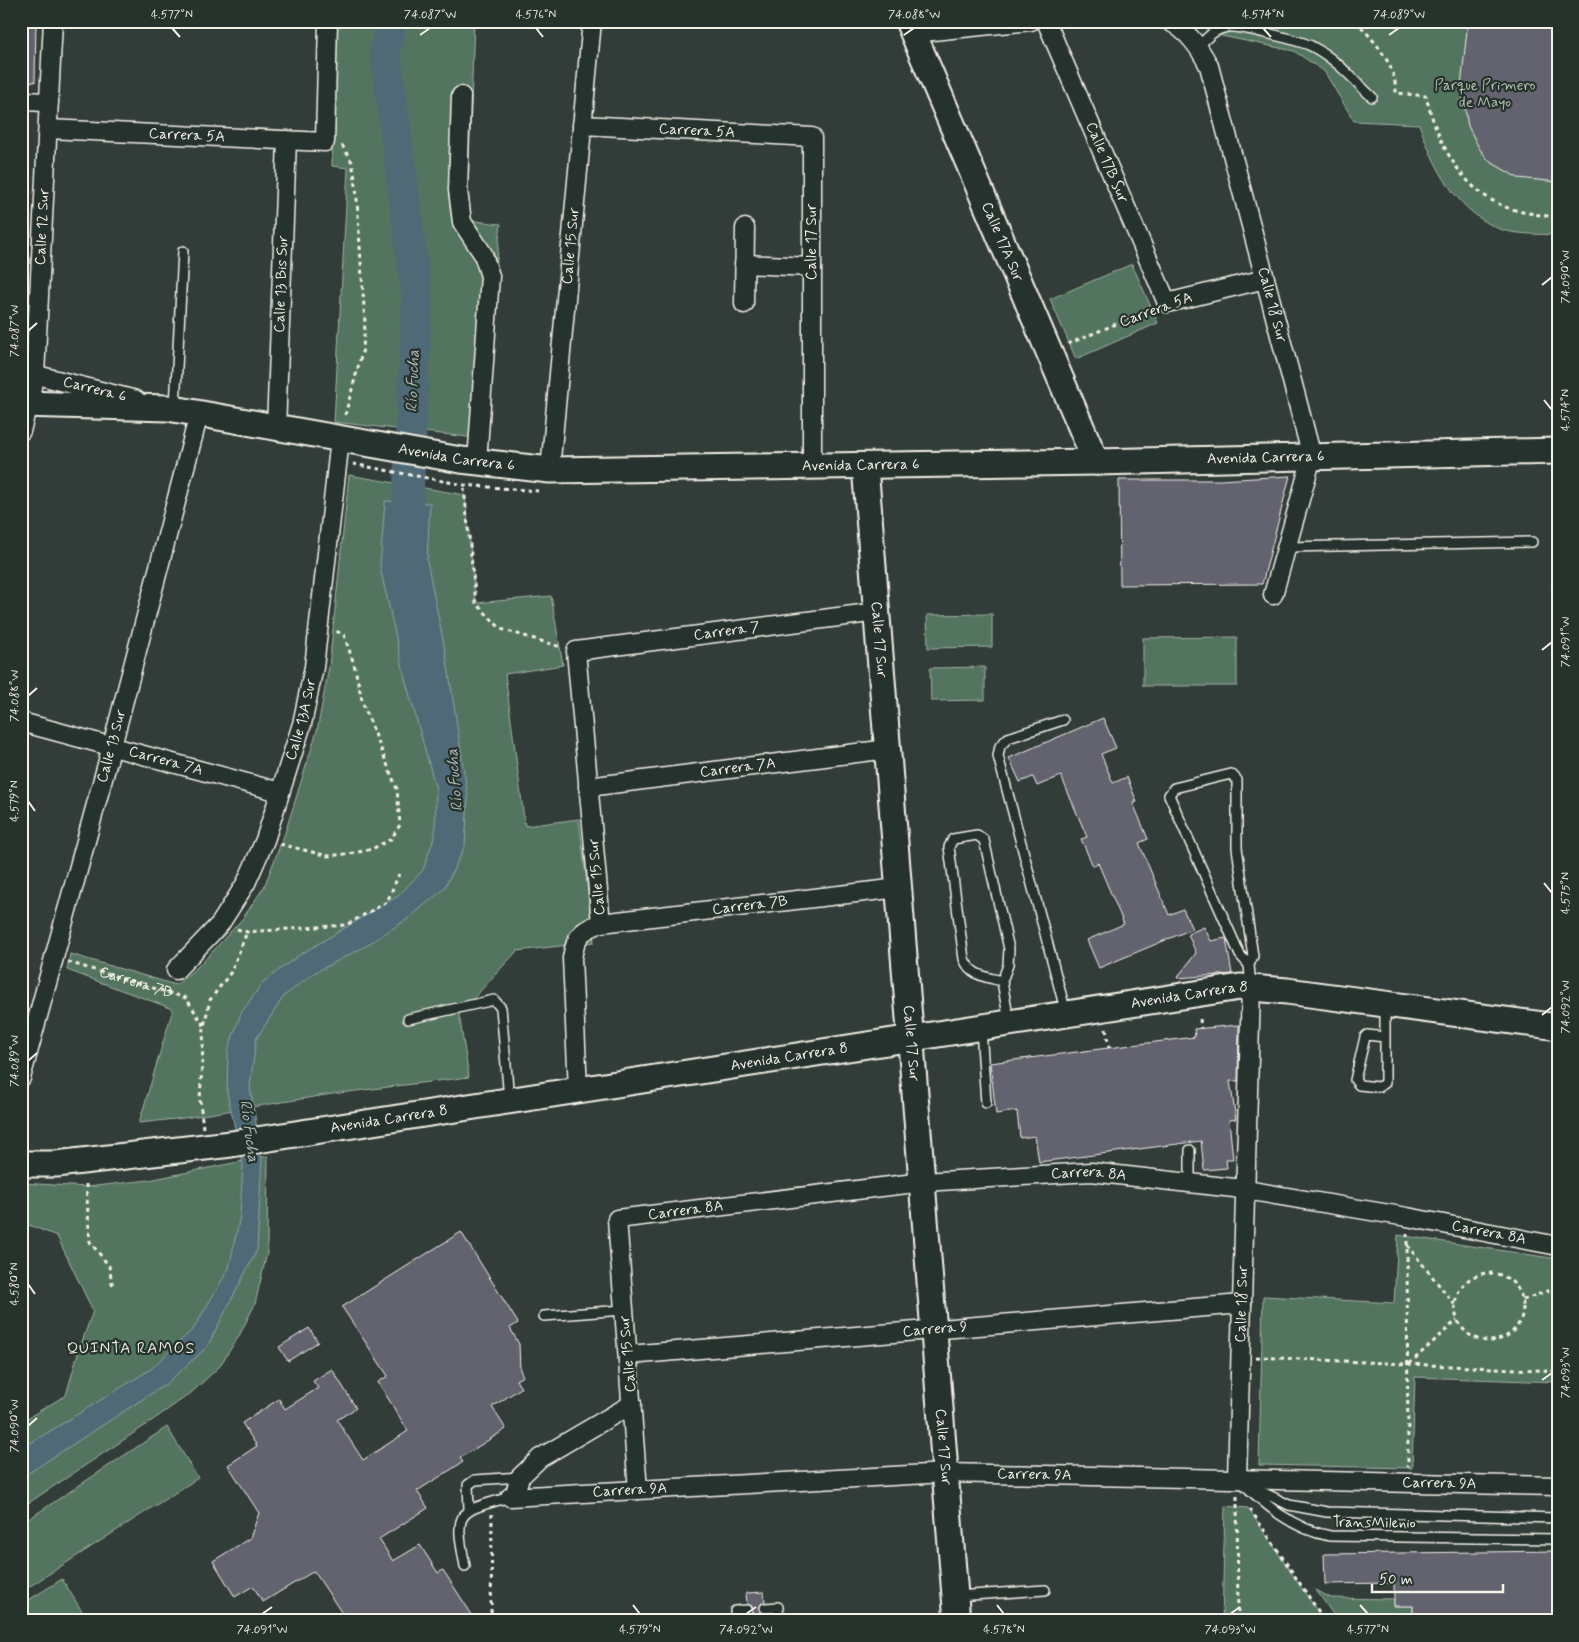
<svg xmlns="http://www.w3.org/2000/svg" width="1579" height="1642" font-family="Mynerve,sans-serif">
  <rect width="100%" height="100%" fill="#323d3a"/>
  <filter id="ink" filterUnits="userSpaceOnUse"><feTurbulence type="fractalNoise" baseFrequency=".02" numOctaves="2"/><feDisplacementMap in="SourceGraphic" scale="10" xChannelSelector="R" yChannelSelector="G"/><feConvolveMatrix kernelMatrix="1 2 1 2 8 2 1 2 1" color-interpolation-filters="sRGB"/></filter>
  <g filter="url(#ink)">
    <path fill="#53745e" stroke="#a4b2a3" d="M336,21H474L467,220L501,224L477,438L334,422L348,168L332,166Z
      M1197,21H1558V235C1541,234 1512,235 1497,228C1454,208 1434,166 1419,124L1354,121L1324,71L1294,51L1212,34Z
      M1132,264L1158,323L1076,359L1050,299Z
      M349,475L465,495L476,603L551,596L563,665L505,674L525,826L579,819L594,942L517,951L459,1014L469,1077L332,1094L184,1118L139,1123L173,1009L67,970L70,954L176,985L203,962L243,918L264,887L285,833L317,731L329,667Z
      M1552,586H1558V645H1555Z
      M992,614V647L928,648L927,615Z
      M1237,637V686H1143V638Z
      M985,667V700L931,701L930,668Z
      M268,1156L267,1253L255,1304L239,1336L219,1367L191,1393L143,1427L21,1508V1422L66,1395L79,1350L93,1311L57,1236L21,1222V1183L87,1187L149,1180Z
      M1398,1235L1558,1259V1382L1415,1377L1412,1468L1259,1465L1263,1296L1394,1303Z
      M167,1427L198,1478L21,1592V1524Z
      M1225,1506L1248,1508L1324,1621H1222Z
      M62,1579L88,1621H21V1605Z
      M1316,1590L1331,1598L1394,1599V1606H1413V1621L1337,1620Z"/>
    <path fill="#506b76" stroke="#92a1a4" d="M385,501L430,503L427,561L447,660L468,798L465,846L444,889L406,920L364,947L314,973L284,996L256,1039L250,1087L262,1158L257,1250L207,1347L166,1384L21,1478V1449L151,1369L194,1328L229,1268L240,1216L243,1164L227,1093L228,1050L241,1013L263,982L298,956L398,896L423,870L435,835L436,789L406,682L380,567Z"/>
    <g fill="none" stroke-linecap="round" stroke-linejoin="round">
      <path stroke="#506b76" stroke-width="31" d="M392,21L385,49L417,298L406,544"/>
    </g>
    <path fill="#646370" stroke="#f4f1e8" d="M21,21H36L35,82H21Z
      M1468,21H1558V182L1518,178L1489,161L1479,148L1468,126L1461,86Z
      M1290,476L1262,584L1120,585L1119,480H1220Z
      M1103,718L1116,748L1101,754L1113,783L1127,777L1137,802L1133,803L1148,839L1139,843L1169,915L1183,909L1192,929L1099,968L1087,940L1124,924L1098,863L1093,866L1081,839L1087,837L1061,776L1037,786L1033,777L1020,782L1009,758Z
      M1204,927L1211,941L1226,938L1232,974L1177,978L1196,953L1188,934Z
      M1239,1025L1238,1081H1230L1236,1119L1229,1120L1233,1159H1226L1227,1168L1204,1170L1201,1141L1039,1162L1035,1136L1020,1138L1017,1111L996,1114L990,1063L1195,1037L1194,1029Z
      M461,1232L518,1323L510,1328L519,1344L520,1370L523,1376L516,1380L521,1388L492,1407L506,1429L460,1458L463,1462L417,1491L428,1508L379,1539L393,1561L420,1545L438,1573L443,1570L476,1621H347L314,1571L263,1602L253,1586L235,1597L213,1561L250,1538L259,1513L228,1465L257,1446L242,1423L279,1399L285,1409L318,1388L313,1381L332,1369L356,1408L337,1420L363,1460L408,1431L378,1382L388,1376L342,1307Z
      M309,1328L318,1342L288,1361L279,1347Z
      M1558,1551V1621H1413V1606H1394V1583L1325,1584L1324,1554Z
      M764,1592L765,1602L759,1608L760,1612L766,1614V1621H748V1616L753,1610L752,1606L747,1604L746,1593Z"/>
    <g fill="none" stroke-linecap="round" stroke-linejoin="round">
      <defs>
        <path id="lane" d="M1198,47C1207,38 1214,29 1227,27C1237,25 1303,41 1313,47C1336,59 1354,80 1372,97
          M175,407L183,251
          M1287,547L1532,542
          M1063,720L1008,738L1000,746L998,756L1066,1013
          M1249,965L1240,955L1169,795L1174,788L1231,774L1237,780V848L1253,956L1249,965L1251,987
          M1002,981C986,977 971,976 964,959L949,847L953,839L977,835L984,840L1009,949L1008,965L1002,981L1009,1022
          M408,1019L494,1000L501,1008L509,1099
          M981,1029L986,1103
          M1385,1037L1367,1035L1365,1037L1355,1080L1359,1085L1379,1087L1385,1083V1007
          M1190,1150V1183
          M544,1316L623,1310
          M1239,1480C1266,1505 1292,1529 1330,1536L1558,1539
          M1250,1486L1289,1505L1327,1512L1558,1518
          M469,1509L468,1485L475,1480L520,1477
          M465,1566C454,1510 457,1512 510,1497
          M956,1596L1045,1590
          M765,1608L778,1607L779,1621
          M736,1621L735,1611L747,1610"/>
        <g id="street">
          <path id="s2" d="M1046,21L1167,303L1265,279"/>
          <path id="s3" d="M1169,21C1188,31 1199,47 1209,66L1312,457L1273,595"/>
          <path d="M913,33L1031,21"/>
          <path d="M461,96L458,190L462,222L483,254L490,276L478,448L475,462"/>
          <path d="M21,101L49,102"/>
          <path id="s4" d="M582,125L812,137V467"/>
          <path id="s5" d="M48,129L325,142L328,21"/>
          <path d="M744,264L812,267"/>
          <path d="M744,304L745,228"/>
          <path id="s6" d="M21,371L136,400"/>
          <path id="s7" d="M276,429L287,140"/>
          <path id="s8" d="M21,431L35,375L53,21"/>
          <path id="s9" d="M550,470L592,21"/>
          <path id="s10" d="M21,722L280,792"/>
          <path id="s11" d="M588,787L888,749"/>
          <path id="s12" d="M601,923L576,651L877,612"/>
          <path id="s13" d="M176,970L220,924L246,883L265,840L302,724L314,667L340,439"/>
          <path id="s14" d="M21,1078L112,746L199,414"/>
          <path id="s15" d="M578,1089L572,958C576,936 580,931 601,923L899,888"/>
          <path id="s16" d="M628,1355L1242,1304"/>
          <path id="s17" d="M1237,1478L1251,988"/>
          <path id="s18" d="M638,1490L617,1219L923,1182L1091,1172L1234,1188L1407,1217L1558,1246"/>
          <path d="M514,1496L520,1477L540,1458L632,1404"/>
          <path id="s19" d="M510,1497L946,1473L1558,1486"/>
        </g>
        <g id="secondary">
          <path id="s20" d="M908,21L1096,462"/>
          <path id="s21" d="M21,404L168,408L461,460L550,470L1096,462L1558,451"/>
          <path id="s22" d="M865,466L957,1621"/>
          <path id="s23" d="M21,1164H56L231,1144L1240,987L1287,991L1558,1027"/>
        </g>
      </defs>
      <use href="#lane" stroke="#f4f1e8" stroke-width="12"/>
      <use href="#street" stroke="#f4f1e8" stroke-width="21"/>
      <use href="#secondary" stroke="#f4f1e8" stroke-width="29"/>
      <g stroke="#f4f1e8" stroke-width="3" stroke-dasharray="4 4" stroke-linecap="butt">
        <path d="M1356,21C1375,42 1396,64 1396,93L1426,96C1436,137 1456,181 1495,202C1512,212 1538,215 1558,217"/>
        <path d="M342,145L352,162L356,185L365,323L363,349L344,419"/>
        <path d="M1068,344L1152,309"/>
        <path d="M353,464L464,485L538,491"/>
        <path d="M464,488L476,603L501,629L561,647"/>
        <path d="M280,844L328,856L354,853L372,849L391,839L400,825L397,789L363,704L354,664L344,635L336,631"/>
        <path d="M237,929L247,932L346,925L387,902L399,874"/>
        <path id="s1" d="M68,962L186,998L204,1026"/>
        <path d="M1200,1019L1201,1028"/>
        <path d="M1106,1029L1109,1048"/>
        <path d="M203,1128L200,1101L204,1026L210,1000L231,972L247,932"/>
        <path d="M86,1184L90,1242L109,1266L113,1288"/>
        <path d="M1407,1233L1408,1467"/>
        <path d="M1407,1245L1455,1305"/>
        <circle cx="1489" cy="1307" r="34"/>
        <path d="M1523,1300L1558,1287"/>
        <path d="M1256,1357L1558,1371"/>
        <path d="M1409,1364L1457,1320"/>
        <path d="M1237,1496L1238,1621"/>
        <path d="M1250,1509L1325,1621"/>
        <path d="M491,1621L492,1514"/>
      </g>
      <use href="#lane" stroke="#26332d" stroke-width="9"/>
      <use href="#street" stroke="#26332d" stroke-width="18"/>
      <use href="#secondary" stroke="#26332d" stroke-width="25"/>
    </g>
  </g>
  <path fill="none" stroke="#f4f1e8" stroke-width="2" d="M172,28L180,37M536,28L543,37M1263,28L1271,37M420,35L430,28M904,35L914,28M1389,35L1399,28M1542,285L1552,277M28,331L37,323M1544,400L1552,410M1542,650L1552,642M28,696L37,688M28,801L35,811M1544,883L1552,893M1542,1015L1552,1007M28,1061L37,1053M28,1284L35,1294M1542,1380L1552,1373M28,1426L37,1418M633,1605L640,1614M997,1605L1004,1614M1360,1605L1368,1614M262,1614L272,1607M746,1614L756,1607M1230,1614L1240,1607"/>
  <g text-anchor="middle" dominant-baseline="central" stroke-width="4.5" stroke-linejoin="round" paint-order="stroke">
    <g font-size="15" fill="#b4bfb1" stroke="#26332d">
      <text x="1485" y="86">Parque Primero<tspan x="1485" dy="17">de Mayo</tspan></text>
    </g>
    <g font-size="15" fill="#f4f1e8" stroke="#26332d">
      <text stroke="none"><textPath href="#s4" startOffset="115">Carrera 5A</textPath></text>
      <text stroke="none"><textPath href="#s5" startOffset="139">Carrera 5A</textPath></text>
      <text stroke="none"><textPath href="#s2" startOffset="154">Calle 17B Sur</textPath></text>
      <text stroke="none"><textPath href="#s8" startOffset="206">Calle 12 Sur</textPath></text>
      <text transform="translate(812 242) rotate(-90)">Calle 17 Sur</text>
      <text stroke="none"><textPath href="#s20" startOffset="240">Calle 17A Sur</textPath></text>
      <text stroke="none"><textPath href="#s9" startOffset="225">Calle 15 Sur</textPath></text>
      <text stroke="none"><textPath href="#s7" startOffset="145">Calle 13 Bis Sur</textPath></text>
      <text stroke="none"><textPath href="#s3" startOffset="308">Calle 18 Sur</textPath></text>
      <text transform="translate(1156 310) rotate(-20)">Carrera 5A</text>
      <text stroke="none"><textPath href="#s6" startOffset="76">Carrera 6</textPath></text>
      <text stroke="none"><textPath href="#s21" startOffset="440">Avenida Carrera 6</textPath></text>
      <text stroke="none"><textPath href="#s21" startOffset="1250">Avenida Carrera 6</textPath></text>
      <text stroke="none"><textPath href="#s21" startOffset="845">Avenida Carrera 6</textPath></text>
      <text stroke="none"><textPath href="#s12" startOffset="425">Carrera 7</textPath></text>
      <text stroke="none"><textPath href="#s22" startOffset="174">Calle 17 Sur</textPath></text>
      <text stroke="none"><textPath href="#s13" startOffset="285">Calle 13A Sur</textPath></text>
      <text stroke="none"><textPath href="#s14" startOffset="344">Calle 13 Sur</textPath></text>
      <text stroke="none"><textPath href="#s10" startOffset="150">Carrera 7A</textPath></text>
      <text stroke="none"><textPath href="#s11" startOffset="151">Carrera 7A</textPath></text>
      <text transform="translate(597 877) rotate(-95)">Calle 15 Sur</text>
      <text stroke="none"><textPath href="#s15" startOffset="330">Carrera 7B</textPath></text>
      <text stroke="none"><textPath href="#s1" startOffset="71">Carrera 7B</textPath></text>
      <text stroke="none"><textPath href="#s23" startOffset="1181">Avenida Carrera 8</textPath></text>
      <text stroke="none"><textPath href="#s22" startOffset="579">Calle 17 Sur</textPath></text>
      <text stroke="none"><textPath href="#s23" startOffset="776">Avenida Carrera 8</textPath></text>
      <text stroke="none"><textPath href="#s23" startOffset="371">Avenida Carrera 8</textPath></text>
      <text stroke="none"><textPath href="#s18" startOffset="746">Carrera 8A</textPath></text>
      <text stroke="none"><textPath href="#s18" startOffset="341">Carrera 8A</textPath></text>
      <text stroke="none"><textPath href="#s18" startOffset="1151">Carrera 8A</textPath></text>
      <text stroke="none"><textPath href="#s17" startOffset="174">Calle 18 Sur</textPath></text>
      <text stroke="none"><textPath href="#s16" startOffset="308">Carrera 9</textPath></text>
      <text transform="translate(628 1354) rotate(-95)">Calle 15 Sur</text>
      <text stroke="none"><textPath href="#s22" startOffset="984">Calle 17 Sur</textPath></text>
      <text stroke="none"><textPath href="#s19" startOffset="525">Carrera 9A</textPath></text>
      <text stroke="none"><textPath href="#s19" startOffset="930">Carrera 9A</textPath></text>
      <text stroke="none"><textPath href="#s19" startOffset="120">Carrera 9A</textPath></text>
      <text transform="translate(1374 1523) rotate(1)">TransMilenio</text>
    </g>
    <g font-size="16" font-style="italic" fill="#b2bbba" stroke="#26332d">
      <text transform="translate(413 381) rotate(-88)">Río Fucha</text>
      <text transform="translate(455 780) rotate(-95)">Río Fucha</text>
      <text transform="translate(249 1131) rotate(82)">Río Fucha</text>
    </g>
    <g font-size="16" letter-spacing="1" fill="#f4f1e8" stroke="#26332d">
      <text x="131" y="1348">QUINTA RAMOS</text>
    </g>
  </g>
  <rect width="1579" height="1642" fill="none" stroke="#26332d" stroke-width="55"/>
  <path d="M1372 1584v8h131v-8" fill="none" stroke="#f4f1e8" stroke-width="2.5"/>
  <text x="1379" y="1584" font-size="15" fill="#f4f1e8" stroke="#26332d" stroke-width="4" paint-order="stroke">50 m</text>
  <rect x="28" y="28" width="1524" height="1586" fill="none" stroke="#f4f1e8" stroke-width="2"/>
  <g font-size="12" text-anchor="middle" fill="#f4f1e8">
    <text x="172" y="18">4.577°N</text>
    <text x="430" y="18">74.087°W</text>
    <text x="536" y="18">4.576°N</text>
    <text x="914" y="18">74.088°W</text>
    <text x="1263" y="18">4.574°N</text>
    <text x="1399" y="18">74.089°W</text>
    <text transform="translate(1565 277) rotate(-90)" y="4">74.090°W</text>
    <text transform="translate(14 331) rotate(-90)" y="4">74.087°W</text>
    <text transform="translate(1565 410) rotate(-90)" y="4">4.574°N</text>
    <text transform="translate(1565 642) rotate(-90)" y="4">74.091°W</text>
    <text transform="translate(14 696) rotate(-90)" y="4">74.088°W</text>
    <text transform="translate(14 801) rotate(-90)" y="4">4.579°N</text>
    <text transform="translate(1565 893) rotate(-90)" y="4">4.575°N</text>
    <text transform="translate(1565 1007) rotate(-90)" y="4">74.092°W</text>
    <text transform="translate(14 1061) rotate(-90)" y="4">74.089°W</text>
    <text transform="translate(14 1284) rotate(-90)" y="4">4.580°N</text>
    <text transform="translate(1565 1373) rotate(-90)" y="4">74.093°W</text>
    <text transform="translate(14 1426) rotate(-90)" y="4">74.090°W</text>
    <text x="262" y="1633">74.091°W</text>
    <text x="640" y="1633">4.579°N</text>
    <text x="746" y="1633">74.092°W</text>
    <text x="1004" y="1633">4.578°N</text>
    <text x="1230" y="1633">74.093°W</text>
    <text x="1368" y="1633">4.577°N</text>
  </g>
</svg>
